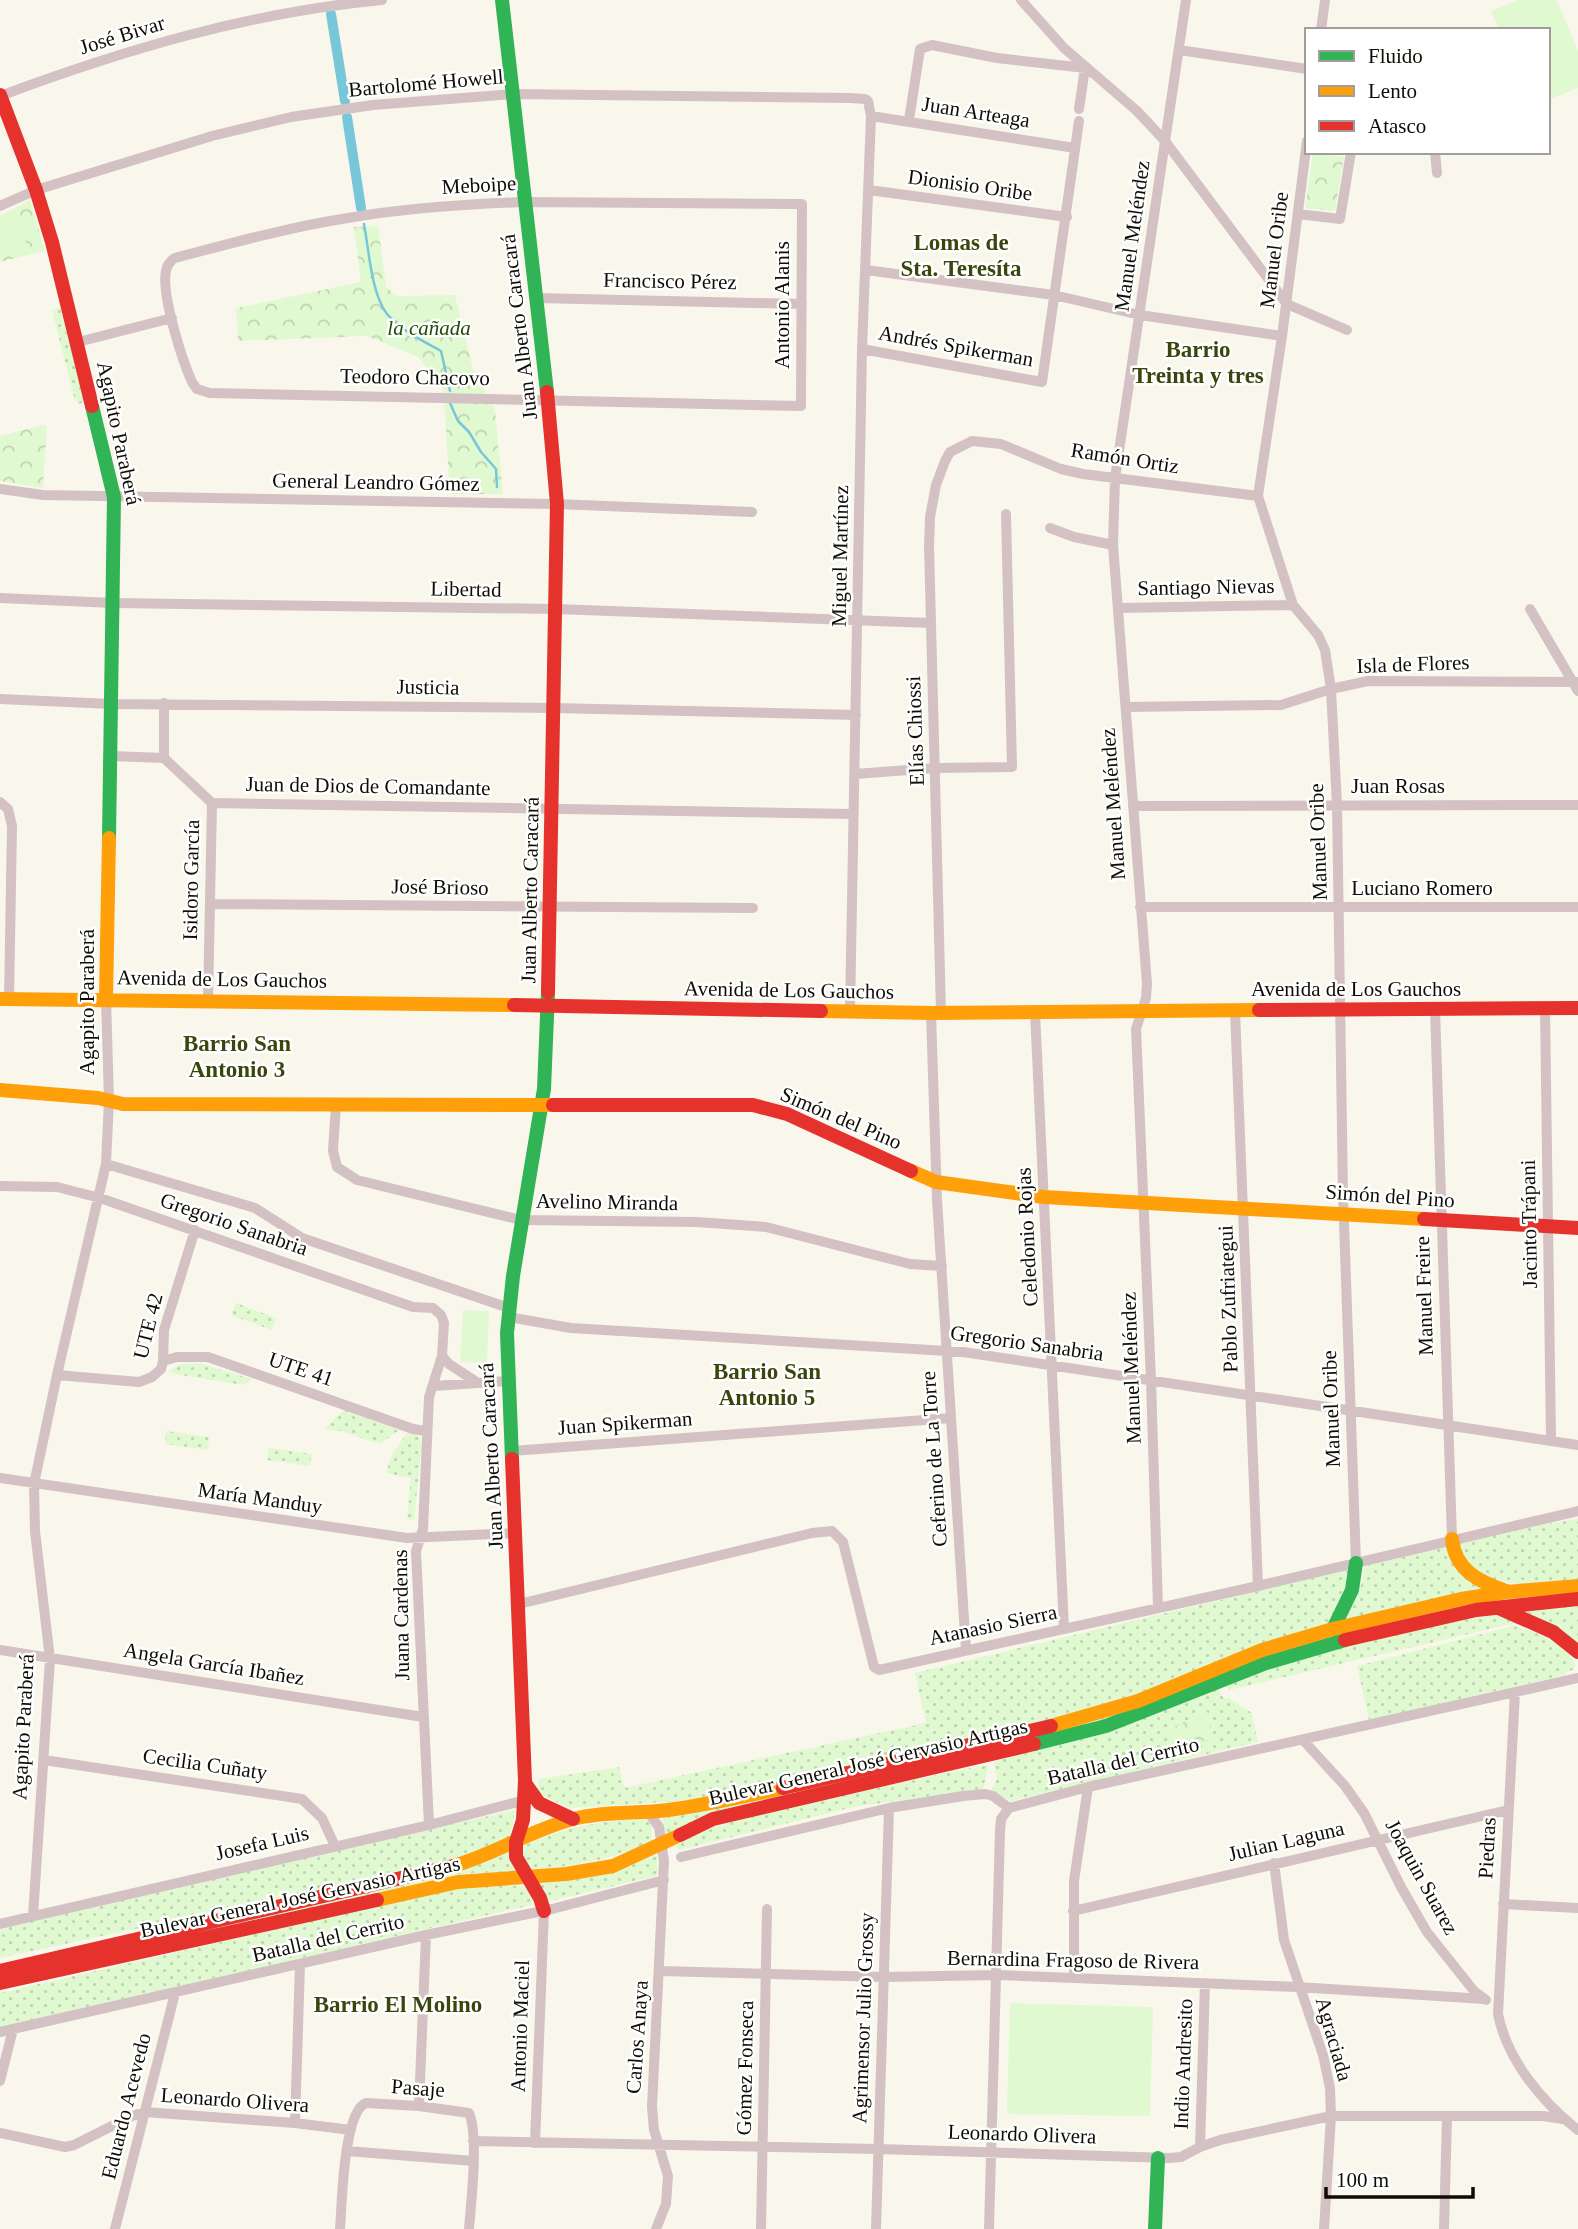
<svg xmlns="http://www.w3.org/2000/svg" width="1578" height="2229" font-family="'Times New Roman',serif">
  <defs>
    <pattern id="grass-dots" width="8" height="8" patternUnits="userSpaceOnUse" patternTransform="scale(1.75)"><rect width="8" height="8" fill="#e0f9d1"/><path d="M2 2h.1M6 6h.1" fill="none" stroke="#bfd4b2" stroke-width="1.8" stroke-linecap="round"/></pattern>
    <pattern id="park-crowns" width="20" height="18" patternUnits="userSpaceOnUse" patternTransform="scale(1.75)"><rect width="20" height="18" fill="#e0f9d1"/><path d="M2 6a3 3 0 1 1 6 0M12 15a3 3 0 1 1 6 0" fill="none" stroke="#bfd4b2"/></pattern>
  </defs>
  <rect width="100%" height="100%" fill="#f9f7ec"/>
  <path fill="url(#grass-dots)" d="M60,307L84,401L80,404L75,401L52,310Z
    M236,1303L276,1318L272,1330L231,1315Z
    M199,1363L252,1379L243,1385L175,1374L169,1371L181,1364Z
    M344,1410L399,1430L380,1444L341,1431L324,1429Z
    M166,1431L209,1437L208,1450L165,1444Z
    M408,1432L420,1437L422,1444L414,1520L407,1519L411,1478L386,1473L392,1454Z
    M269,1448L312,1454L310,1466L267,1460Z
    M1578,1519V1580C1540,1584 1468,1596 1459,1543L1533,1526Z
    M1445,1547L1486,1589L1345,1621L1360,1590L1365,1566Z
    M1346,1570L1352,1574L1335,1614L1327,1625L1106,1705L1029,1726L733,1794L666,1802L570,1808L543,1796L538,1790L539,1779L619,1767L624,1788L926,1723L915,1673Z
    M1578,1590L1446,1611L1103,1722L665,1833L662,1817L735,1805L1052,1733L1445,1608Z
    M1578,1604V1643L1522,1610Z
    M1494,1614L1523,1624H1511L1229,1690L1225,1685C1276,1663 1330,1650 1384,1637C1421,1628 1457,1618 1494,1614Z
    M1513,1626C1534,1629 1564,1645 1575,1663L1574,1669L1566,1673L1565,1675L1369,1720L1357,1666Z
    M1217,1687L1224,1698H1229L1252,1713L1258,1742L1011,1801L991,1791L997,1778L993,1762L1095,1734Z
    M985,1765H989L983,1789L853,1807L680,1850L675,1846C713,1823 754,1816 796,1806C859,1791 922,1778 985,1765Z
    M515,1810L510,1838L446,1862L0,1958V1927Z
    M646,1818L652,1827L651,1841C612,1860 574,1867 531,1869L528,1868L523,1854L525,1845C569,1825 599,1822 646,1818Z
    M511,1852L516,1872L473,1873L432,1881L0,1981V1975L472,1866Z
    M657,1854L658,1872L656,1876L546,1902L538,1884C585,1879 614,1875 657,1854Z
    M480,1885L524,1886L534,1899L532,1905L0,2027V1993L453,1888Z"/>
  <path fill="url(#park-crowns)" d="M1313,153L1344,157L1335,211L1305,208Z
    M30,200L45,251L0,262V216Z
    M378,226L386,287L397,296L455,295L472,366L495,410L503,494H450L443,386L418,357L367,336L238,341L236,308L361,282L354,227Z
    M41,425L47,426L43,488L0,481V436Z
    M1207,1711L1214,1739L1176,1747L1170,1729Z"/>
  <path fill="#e0f9d1" d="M1517,0H1557L1578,51V88L1548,100V30H1499L1491,11Z
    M22,221L29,237L20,250L4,254L0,253V225H12Z
    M463,1310L489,1311L487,1363L460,1362Z
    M1010,2003L1153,2007L1150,2116L1007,2114Z"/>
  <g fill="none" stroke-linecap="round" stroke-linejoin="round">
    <path stroke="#78c7d9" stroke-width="2.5" d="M364,224C369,250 371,293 387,314C400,330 423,341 441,351L450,391
      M450,403L458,421L469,432L481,452L496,469L497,487"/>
    <path stroke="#78c7d9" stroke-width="10" d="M331,14L345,101
      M347,117L361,208"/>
    <path stroke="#d4c1c4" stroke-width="10" d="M1021,0L1064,48L1137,111L1165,141L1287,304L1347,330
      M1321,30L1325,0
      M1179,50L1307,69
      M0,96C123,50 251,12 382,0
      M871,116L1075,148
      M909,120L920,49L932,45L997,58L1085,68L1079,109
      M1307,141L1282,336L1258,496L1293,605L1318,635L1325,650L1331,689L1337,805L1343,1194L1356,1563
      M1435,152L1437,173
      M869,190L1067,217
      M526,202L802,204L801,406L210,393L197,389L192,382C182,360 161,294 166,271C167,265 170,261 175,258C232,243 290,227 348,218C407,208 467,204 526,202Z
      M0,206L36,190L212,136L291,117L373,105L512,94L850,98L865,99L868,101L871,116L862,349L850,1012
      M1298,214L1340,219L1351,152
      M866,270L1054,295L1140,315L1282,336
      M537,298L802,304
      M78,342L172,318
      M862,349L1042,382L1079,121
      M0,489L43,495L557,504L752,512
      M1050,528L1074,537L1113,545
      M0,598L113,603L556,609L931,623
      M1119,608L1293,605
      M1530,609L1578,691
      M0,699L111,704L554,708L856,715
      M164,703V758L212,803L854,814
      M1126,707L1281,705L1331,689L1368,681L1578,682
      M111,756L164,758
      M855,774L935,768L1012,767L1006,514
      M0,802L8,809L12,826L9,999
      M1133,806L1578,805
      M210,904L753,908
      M1140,907H1578
      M208,1000L212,803
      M1545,1008L1551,1440
      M1435,1009L1452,1539
      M1235,1011L1258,1586
      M1035,1012L1064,1629
      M931,1013L937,1200L966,1650
      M941,1013L929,546L930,517L936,485L945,461L950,452L972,441L1001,444L1061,469L1083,474L1258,496
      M336,1105L333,1151L337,1167L357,1180L521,1220L696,1222L766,1227L910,1264L942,1266
      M106,1164L255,1208L302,1238L509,1308
      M0,1186L57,1187L100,1198L413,1307L433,1308L441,1315L444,1323L442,1356L429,1397L423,1529L416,1551L429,1825
      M508,1317L571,1328L963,1352L1578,1445
      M442,1356L449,1364L475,1381
      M163,1361L177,1357H208L413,1429L426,1431
      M57,1375L139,1382L152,1377L161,1369L163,1361L164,1330L195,1230
      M434,1386L507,1381
      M512,1451L951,1418
      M0,1478L407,1538L516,1533
      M519,1604L812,1533L832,1531L843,1542L874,1667L879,1670L1258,1586L1578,1511
      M1158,1608L1151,1380L1136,1029L1146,998L1147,984L1113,545L1115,478L1186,0
      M0,1650L423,1717
      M1515,1692L1498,2014C1507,2060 1542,2102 1578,2130
      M1303,1740L1345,1786L1364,1813L1401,1887L1427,1932L1474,1991L1486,2000
      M44,1760L302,1799L322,1818L335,1846
      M1009,1808L1088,1787L1578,1678
      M648,1812L659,1827L664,1861L652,2107L654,2130L668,2176L666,2204L656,2229
      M681,1857L889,1808L963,1796L985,1794L993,1796L1009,1808
      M1274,1863L1284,1940L1323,2055L1330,2088L1331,2116L1324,2229
      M1503,1904L1578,1908
      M1073,1911L1508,1810
      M33,1916L50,1659L35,1531L34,1484L57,1375L106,1164L109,1100L106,998
      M0,1924L429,1825L529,1799
      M660,1971L883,1977L998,1975L1074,1978L1298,1987L1484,1999
      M1074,1978V1881L1088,1787
      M0,2032L426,1935L552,1909L664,1880
      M0,2081L13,2029
      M419,2106L426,1935
      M295,2123L300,1964
      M0,2133L65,2147L74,2145L132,2116L145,2112L295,2123L351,2130
      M473,2141L878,2149L1169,2158L1181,2157L1200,2147L1220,2140L1331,2116H1543L1563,2119
      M535,2143L544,1911
      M1200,2147L1205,1983
      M347,2151L473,2161
      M115,2229L175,1993
      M340,2229C342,2206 343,2112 366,2103L419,2106L469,2113C479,2135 471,2203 469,2229
      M761,2229L767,1909
      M876,2229L889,1808
      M989,2229L1000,1831L1001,1819L1009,1808
      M1444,2229L1447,2117"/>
    <path stroke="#30b455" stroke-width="14" d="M502,0L547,392
      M92,406L114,497L109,838
      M512,1459L507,1333L513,1276L544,1089L548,992
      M1333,1629L1352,1590L1356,1563
      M1034,1744L1106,1726L1266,1663L1345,1640
      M1155,2229L1158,2158"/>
    <path stroke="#ff9f0a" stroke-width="14" d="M106,998L109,838
      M0,999L514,1005
      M821,1011L931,1013L1259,1010
      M0,1090L98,1098L123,1104L553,1105
      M911,1171L936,1182L1044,1197L1424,1219
      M1452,1539C1455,1570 1479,1582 1506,1591
      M1051,1726L1138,1701L1262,1650L1333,1629L1461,1599L1507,1592L1578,1586
      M453,1866C495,1854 531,1830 573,1819C604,1811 636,1814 668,1810C707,1805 745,1796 783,1788
      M377,1900L458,1882L566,1874L613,1866L680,1835"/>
    <path stroke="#e5322d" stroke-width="14" d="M0,95L36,190L52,242L92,406
      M547,392L557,504L548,992
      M514,1005L821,1011
      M1259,1010L1578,1008
      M553,1105H753L787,1114L911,1171
      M1424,1219L1578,1228
      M512,1459L525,1781L523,1820L516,1842V1857L540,1898L544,1911
      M1501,1609L1553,1632L1578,1652
      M1345,1640L1476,1610L1578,1599
      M525,1783L539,1803L573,1819
      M783,1788L1051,1726
      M680,1835L713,1819L1034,1744
      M0,1971L453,1866
      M0,1983L377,1900"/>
  </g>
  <g text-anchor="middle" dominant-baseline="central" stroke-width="5" stroke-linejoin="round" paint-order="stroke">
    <g font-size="21" fill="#0e0d05" stroke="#fff">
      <text transform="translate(122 35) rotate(-17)">José Bivar</text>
      <text transform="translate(426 83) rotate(-5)">Bartolomé Howell</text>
      <text transform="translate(976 112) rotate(9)">Juan Arteaga</text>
      <text transform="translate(479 185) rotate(-3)">Meboipe</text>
      <text transform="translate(970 185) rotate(8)">Dionisio Oribe</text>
      <text transform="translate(1132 236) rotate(-82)">Manuel Meléndez</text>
      <text transform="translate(1274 250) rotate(-83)">Manuel Oribe</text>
      <text transform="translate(670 281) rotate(1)">Francisco Pérez</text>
      <text transform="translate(782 305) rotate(-90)">Antonio Alanis</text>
      <text transform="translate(519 327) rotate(-97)">Juan Alberto Caracará</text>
      <text transform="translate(956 346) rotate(10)">Andrés Spikerman</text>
      <text transform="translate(415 377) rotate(1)">Teodoro Chacovo</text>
      <text transform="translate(119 433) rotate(78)">Agapito Paraberá</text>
      <text transform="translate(1125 458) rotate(9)">Ramón Ortiz</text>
      <text transform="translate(376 482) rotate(1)">General Leandro Gómez</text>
      <text transform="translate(840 556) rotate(-89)">Miguel Martínez</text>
      <text transform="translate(1206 587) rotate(-1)">Santiago Nievas</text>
      <text transform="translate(466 589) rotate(1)">Libertad</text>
      <text transform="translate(1413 664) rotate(-2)">Isla de Flores</text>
      <text transform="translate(428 687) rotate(1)">Justicia</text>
      <text transform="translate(915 731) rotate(-92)">Elías Chiossi</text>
      <text transform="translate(368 786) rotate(1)">Juan de Dios de Comandante</text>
      <text x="1398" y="786">Juan Rosas</text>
      <text transform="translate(1113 804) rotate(-94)">Manuel Meléndez</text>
      <text transform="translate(1318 842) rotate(-92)">Manuel Oribe</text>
      <text transform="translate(191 880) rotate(-89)">Isidoro García</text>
      <text transform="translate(440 887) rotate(1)">José Brioso</text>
      <text x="1422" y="888">Luciano Romero</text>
      <text transform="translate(530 890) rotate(-89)">Juan Alberto Caracará</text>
      <text transform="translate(222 979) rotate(1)">Avenida de Los Gauchos</text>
      <text x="1356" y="989">Avenida de Los Gauchos</text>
      <text transform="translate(789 990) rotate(1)">Avenida de Los Gauchos</text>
      <text transform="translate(87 1002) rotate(-90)">Agapito Paraberá</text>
      <text transform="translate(841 1118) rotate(23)">Simón del Pino</text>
      <text transform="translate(1390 1196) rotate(4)">Simón del Pino</text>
      <text transform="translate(607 1202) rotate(1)">Avelino Miranda</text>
      <text transform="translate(234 1224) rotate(19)">Gregorio Sanabria</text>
      <text transform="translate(1529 1224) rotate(-91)">Jacinto Trápani</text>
      <text transform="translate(1027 1237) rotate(-93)">Celedonio Rojas</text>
      <text transform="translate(1424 1296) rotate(-92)">Manuel Freire</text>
      <text transform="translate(1228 1299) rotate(-92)">Pablo Zufriategui</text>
      <text transform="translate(148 1326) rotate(-76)">UTE 42</text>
      <text transform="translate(1027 1343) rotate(8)">Gregorio Sanabria</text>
      <text transform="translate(1131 1368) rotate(-92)">Manuel Meléndez</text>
      <text transform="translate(301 1369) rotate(19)">UTE 41</text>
      <text transform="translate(1331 1409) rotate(-92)">Manuel Oribe</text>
      <text transform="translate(625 1423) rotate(-4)">Juan Spikerman</text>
      <text transform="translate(491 1456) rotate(-93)">Juan Alberto Caracará</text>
      <text transform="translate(934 1459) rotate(-94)">Ceferino de La Torre</text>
      <text transform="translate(260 1498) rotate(8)">María Manduy</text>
      <text transform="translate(401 1615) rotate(-91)">Juana Cardenas</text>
      <text transform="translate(993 1625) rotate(-12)">Atanasio Sierra</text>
      <text transform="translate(214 1664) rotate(9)">Angela García Ibañez</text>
      <text transform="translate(23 1727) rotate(-87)">Agapito Paraberá</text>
      <text transform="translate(1123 1761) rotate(-13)">Batalla del Cerrito</text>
      <text transform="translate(868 1762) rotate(-13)">Bulevar General José Gervasio Artigas</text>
      <text transform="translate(205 1764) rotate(8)">Cecilia Cuñaty</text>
      <text transform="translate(1286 1841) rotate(-13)">Julian Laguna</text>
      <text transform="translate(262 1843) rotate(-13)">Josefa Luis</text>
      <text transform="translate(1487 1848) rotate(-87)">Piedras</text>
      <text transform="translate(1422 1877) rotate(61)">Joaquin Suarez</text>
      <text transform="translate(300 1897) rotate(-12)">Bulevar General José Gervasio Artigas</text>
      <text transform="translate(328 1938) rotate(-13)">Batalla del Cerrito</text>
      <text transform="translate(1073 1960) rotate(1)">Bernardina Fragoso de Rivera</text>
      <text transform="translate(863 2018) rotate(-88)">Agrimensor Julio Grossy</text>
      <text transform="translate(520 2026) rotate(-88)">Antonio Maciel</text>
      <text transform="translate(637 2037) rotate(-86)">Carlos Anaya</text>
      <text transform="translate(1334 2039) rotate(74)">Agraciada</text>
      <text transform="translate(1183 2064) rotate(-88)">Indio Andresito</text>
      <text transform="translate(745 2068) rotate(-89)">Gómez Fonseca</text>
      <text transform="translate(418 2088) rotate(4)">Pasaje</text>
      <text transform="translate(235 2100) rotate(4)">Leonardo Olivera</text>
      <text transform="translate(126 2106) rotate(-76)">Eduardo Acevedo</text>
      <text transform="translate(1022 2134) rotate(2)">Leonardo Olivera</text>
    </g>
    <g font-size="21" font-style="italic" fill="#1f4f06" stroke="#fff">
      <text x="429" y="328">la cañada</text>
    </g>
    <g font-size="23" font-weight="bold" fill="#3a460c" stroke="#fff">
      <text x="961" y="242">Lomas de<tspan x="961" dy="26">Sta. Teresíta</tspan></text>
      <text x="1198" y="349">Barrio<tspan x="1198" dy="26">Treinta y tres</tspan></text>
      <text x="237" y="1043">Barrio San<tspan x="237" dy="26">Antonio 3</tspan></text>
      <text x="767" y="1371">Barrio San<tspan x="767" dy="26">Antonio 5</tspan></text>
      <text x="398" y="2004">Barrio El Molino</text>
    </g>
  </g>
  <rect x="1305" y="28" width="245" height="126" fill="#ffffff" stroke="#9f9e9b" stroke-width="2"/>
  <rect x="1319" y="51" width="35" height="10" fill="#30b455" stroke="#9f9e9b" stroke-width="2"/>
  <text x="1368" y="63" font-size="21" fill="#0e0d05">Fluido</text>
  <rect x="1319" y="86" width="35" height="10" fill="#ff9f0a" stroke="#9f9e9b" stroke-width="2"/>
  <text x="1368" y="98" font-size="21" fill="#0e0d05">Lento</text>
  <rect x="1319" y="121" width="35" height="10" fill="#e5322d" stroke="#9f9e9b" stroke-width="2"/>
  <text x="1368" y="133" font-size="21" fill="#0e0d05">Atasco</text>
  <path d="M1326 2187v10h147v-10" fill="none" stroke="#0e0d05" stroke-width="3.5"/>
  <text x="1336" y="2187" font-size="21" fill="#0e0d05" stroke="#ffffff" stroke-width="5" paint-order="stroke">100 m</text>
</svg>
